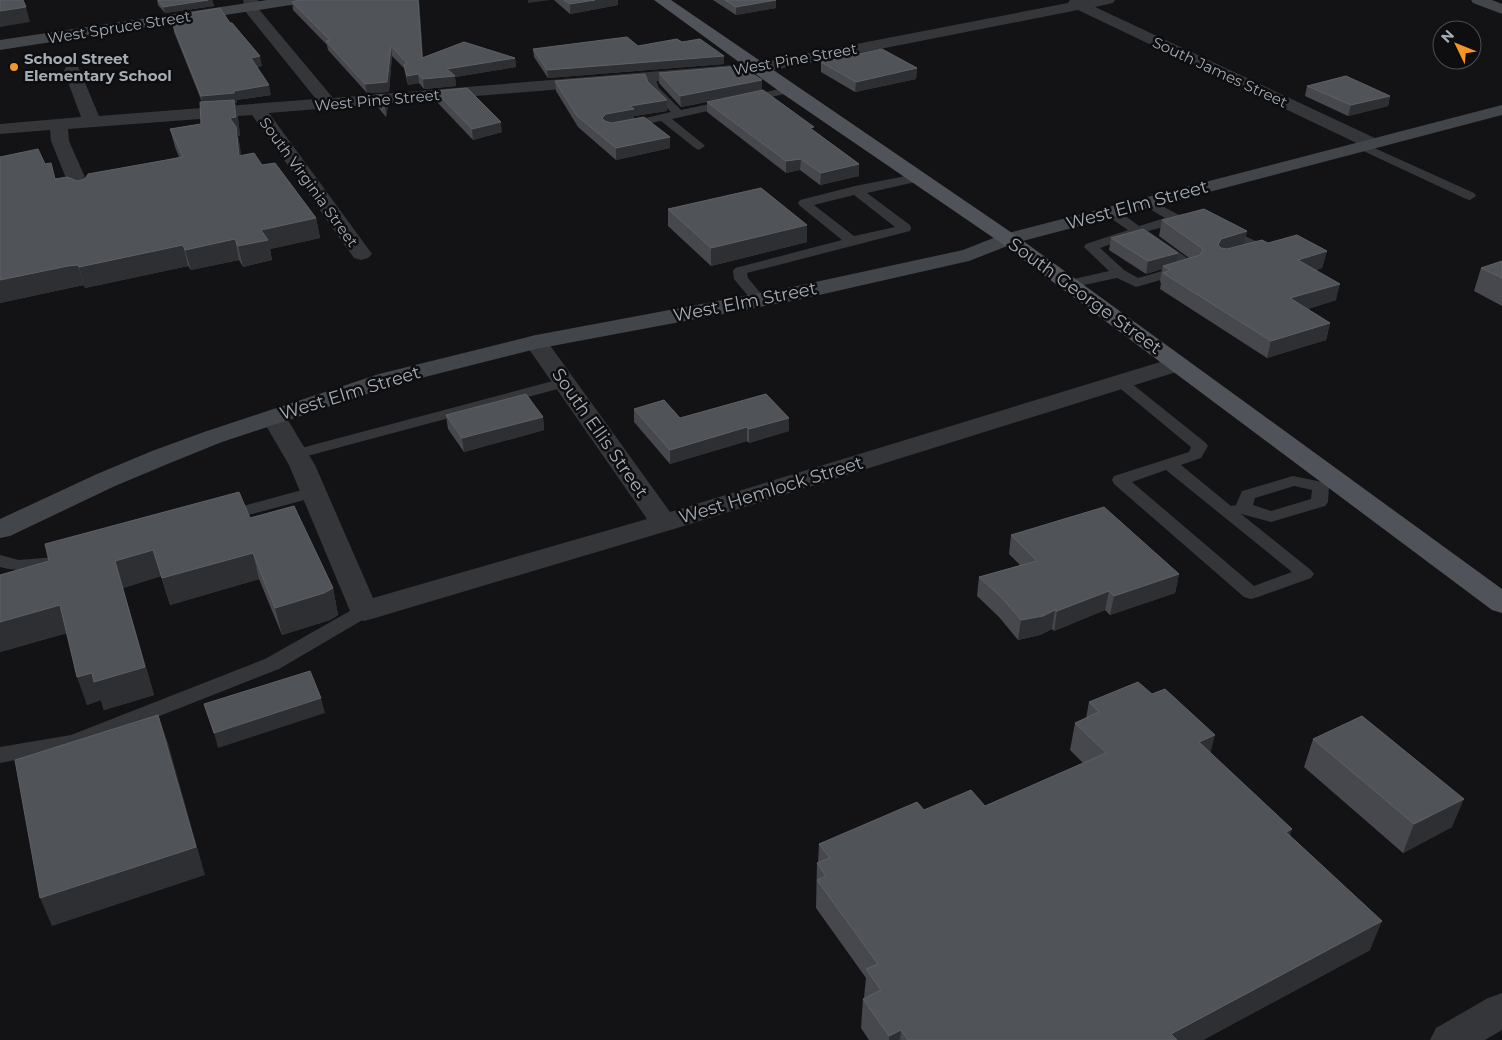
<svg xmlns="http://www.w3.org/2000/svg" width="1502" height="1040" font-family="Montserrat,sans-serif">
  <rect width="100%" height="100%" fill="#131315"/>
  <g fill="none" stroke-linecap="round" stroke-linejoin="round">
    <path fill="#34363a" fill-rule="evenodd" d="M650,75L654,76L659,88L681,110L789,87L794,90L789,93L672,119L703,144L705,146L699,150L695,148L661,121L628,128L622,125L624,123L671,112L650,91L645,78Z
      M1361,142L1474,193L1476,196L1470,200L1466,199L1357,148L1355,146Z
      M916,174L920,175L922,178L920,181L867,193L910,225L911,228L910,231L747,273L748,278L766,300L764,303H754L734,279L733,271L735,268L842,240L800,206L798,203L800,200L855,186ZM854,195L895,227L854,236L814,205Z
      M1147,198L1179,215L1184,214L1190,218L1189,221L1148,231L1196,264L1198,267L1196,270L1136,287L1117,278L1070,288L1065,287L1063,284L1065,281L1109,271L1084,247L1086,244L1128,230L1106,215L1105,212L1106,209H1116L1139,226L1165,218L1143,205L1141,202L1143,199ZM1136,235L1180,266L1138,278L1124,270L1100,248Z
      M1224,226L1266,246L1268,249L1266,252L1250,256L1245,255L1243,252L1249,248L1219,233L1217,230Z
      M1121,377L1126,379L1206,443L1208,446L1201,458L1181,465L1231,506L1236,505L1242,491L1293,476L1327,483L1329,487L1328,502L1325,506L1271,522L1241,514L1311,570L1314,574L1311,578L1258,597L1251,599L1244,597L1114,484L1112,480L1114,476L1189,452L1191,447L1116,385L1113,382L1116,379ZM1166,470L1292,572L1254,586L1132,482ZM1294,486L1312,490L1311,499L1271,511L1253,505L1255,498Z
      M564,378L569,380L572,383L569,386L296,459L290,457L288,454L290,451Z
      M313,487L319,488L322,492L319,496L223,522L217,521L214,517L217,513Z
      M0,555L19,560L56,557L62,559L65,563L62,567C42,572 20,572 0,567Z
      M364,605L371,607L373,611L371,615L279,669L81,747L0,763V747L71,735L265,659L357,607Z"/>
    <path fill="#34363a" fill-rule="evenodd" d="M243,0H258L259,2L257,7L333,98L758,63L1068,3L1070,0H1115L1113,3L1095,7L1377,139L1380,143L1377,147L1371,149L1365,147L1078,10L758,73L269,113L372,254L368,258L361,260L354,258L252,115L68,129L69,141L92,193L89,197L82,199L75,197L72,193L51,141L50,130L0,134V124L81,117L64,71L66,67H78L80,71L99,116L316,99L244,10L241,7L244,2Z
      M536,335L544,337L670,512L1170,359L1178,357L1186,359L1190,364L1186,369L674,529L375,618L364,621L353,618L289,465L261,417L265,412L274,409L283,412L315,465L373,598L647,519L524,342L528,337Z
      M1502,993V1030L1485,1040H1430L1436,1028L1488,998Z"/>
    <path fill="#42454a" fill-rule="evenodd" d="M267,0H304L302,3L297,4L0,50V40Z
      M1471,0H1492L1502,4V14L1473,3Z
      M1502,105V115L1015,243L969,261L797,300L536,349L397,384L222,442L170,463L115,486L10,536L0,538V519L97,474L152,451L204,432L379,374L536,335L797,286L963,250L1001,235Z"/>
    <path fill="#505359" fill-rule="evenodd" d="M654,0H671L1015,235L1502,589V613L1492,610L1001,243L783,94Z"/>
  </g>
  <path fill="#46484d" d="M157,0H212L214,6L165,13L158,5Z
    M297,0H419L423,58H515L516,67L455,77L456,86L424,89L419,83L408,85L404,68L392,56L389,92L367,93L328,50L327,45L293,10L292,2L297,1Z
    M554,0H618V5L570,14Z
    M713,0H775L776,8L736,15Z
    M172,16L262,66L257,67L271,95L236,100L237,103H235L238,118L240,136H238L241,156L262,165L316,218L320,238L270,249L272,260L243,267L239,260L191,270L188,266L85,288L84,285L74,287L0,303V157L45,164L56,179L77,181L179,157L175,147L170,129L201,124L202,102L174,32Z
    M682,42L724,64L548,78L534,57L533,49L638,46Z
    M821,62L917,68L916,79L855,92L821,72Z
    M659,73L762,90L814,131L859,164V176L820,185L800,170L786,173L707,112V102L681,107L659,83Z
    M555,81L648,82L667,100V111L634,116V119L670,148L616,160L578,127L556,91Z
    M1307,86L1390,96L1388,106L1348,116L1305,96Z
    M435,91L502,132L473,140L436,101Z
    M376,95L388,105L386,117L377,106Z
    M668,209L807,242L711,266L668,226Z
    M1162,220L1247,231L1244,245L1268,243L1327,251L1322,268L1316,270L1336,300L1308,309L1330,323L1326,340L1267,358L1160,289L1161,283L1160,282L1162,269L1146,274L1109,250L1111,238L1176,262L1189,258L1159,236Z
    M1502,261V306L1474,291L1481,268Z
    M634,409L680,418H789V431L749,443L747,441L670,464L634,422Z
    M446,415L543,417L544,430L464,452L448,429Z
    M250,518L333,588L338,615L330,620L282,635L259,579L170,605L161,576L123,588L154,695L104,710L101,700L87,705L67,633L0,652V575Z
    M1011,535L1179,574L1175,593L1110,615L1105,610L1054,631L1052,629L1040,635L1018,640L999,617L977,596L979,577L1020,565L1009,554Z
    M1089,702L1210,753L1290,835L1370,950L1203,1040H869L861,1028L863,999L865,998L864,997L866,978L816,908L817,863H818L819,844L924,810L985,806L1083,763L1070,750L1075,723L1086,718Z
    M1313,739L1452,827L1403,853L1304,767Z"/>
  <path fill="#2d2f32" d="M208,0H212L214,6L165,13L163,7Z
    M418,0H419L423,67L422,58Z
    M528,0H550L528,3Z
    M595,0H618V5L570,14V4Z
    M776,0V8L736,15V7Z
    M26,7L30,22L0,27V11Z
    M391,46L392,56L389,92L367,93L365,84Z
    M260,56L262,66L253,67L251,58Z
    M724,56V64L548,78L547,70Z
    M515,58L516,67L455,77L456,86L424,89L423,79L447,69Z
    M917,68L916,79L855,92L856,82Z
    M418,74L419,83L408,85L407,76Z
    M762,80V91L681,107L680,96Z
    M269,85L271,95L236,100L237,103H235L238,118L240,136H238L240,146L243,175L203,106L201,96Z
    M386,95L388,105L386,117L385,106Z
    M1390,96L1388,106L1348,116L1351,105Z
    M667,100V111L634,116V120L607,125L602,118L606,114L630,106Z
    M501,122L502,132L473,140L472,129Z
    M670,137V148L616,160V148Z
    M801,159L800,170L786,173V161Z
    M859,164V176L820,185L821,173Z
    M316,218L320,238L270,249L272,260L243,267L238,246L261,230Z
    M807,225V242L711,266V248Z
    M1247,231L1243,248L1217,255L1218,245L1221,239Z
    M235,239L239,260L191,270L185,250Z
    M183,245L188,266L85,288L79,267Z
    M1327,251L1322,268L1294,276L1298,260Z
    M1178,253L1176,265L1163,266L1162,269L1146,274L1148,261Z
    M78,265L84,285L74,287L0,303V280L68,266Z
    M1340,284L1336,300L1286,316L1290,298Z
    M1330,323L1326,340L1267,358L1271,341Z
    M543,417L544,430L464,452L462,438Z
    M789,418V431L749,443V429Z
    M747,427V441L670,464V450Z
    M153,550L161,576L123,588L154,695L104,710L101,700L87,705L77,677L115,561Z
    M253,553L259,579L170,605L162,578Z
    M1179,574L1175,593L1110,615L1114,596Z
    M333,588L338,615L330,620L282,635L275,608Z
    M1109,591L1105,610L1054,631L1057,611Z
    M60,605L70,632L0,652V622Z
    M1055,610L1052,629L1040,635L1018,640L1021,620Z
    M321,698L325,713L218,748L214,733Z
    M158,715L168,743L205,875L52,926L40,898Z
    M1215,735L1208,763L1199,742Z
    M1464,799L1452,827L1403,853L1414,824Z
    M1292,829L1283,857L1286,832Z
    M1382,921L1370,950L1203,1040H1169L1171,1034Z
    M901,1030L900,1040H889V1036Z"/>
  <path fill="#505358" stroke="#5d6167" d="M0,0H23L26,7L0,11Z
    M158,0H208L163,7Z
    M300,0H418L422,58L464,42L515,58L447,69L455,76L423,79L418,74L407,76L404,65L407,63L391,46L387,82L365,84L326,41L330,40L292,2Z
    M564,0H595L570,4Z
    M725,0H776L736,7Z
    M220,8L230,23H232L260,56L251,58L269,85L234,91V93L201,96L172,23L176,22L172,16Z
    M627,37L638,46L677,39L682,42L700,39L724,56L547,70L533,49Z
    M882,49L917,68L856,82L821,62Z
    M741,66L762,80L680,96L659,73Z
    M645,74L648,82L667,100L630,106L634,109L606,114L602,118L605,121L611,123L644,117L670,137L616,148L577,116L555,81Z
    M1346,76L1390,96L1351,105L1307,86Z
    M467,88L501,122L472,129L435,91Z
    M763,90L814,127L810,128L859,164L821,173L801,159L786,161L707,102Z
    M376,95H386L385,106Z
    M234,100L236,117L230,118L236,127L239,156L254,153L262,165L275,163L316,218L261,230L268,240L238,246L235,239L185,250L183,245L79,267L78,265L68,266L0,280V157L38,149L45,164L51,163L55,179L67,177L77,181L85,179L88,174L183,157L170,129L201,124L200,102Z
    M761,188L807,225L711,248L668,209Z
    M1204,209L1247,231L1221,239L1218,245L1221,248L1227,249L1262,240L1268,243L1297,235L1327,251L1298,260L1340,284L1290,298L1330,323L1271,341L1163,273L1171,270L1163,266L1200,255L1203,249L1162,220Z
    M1143,229L1178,253L1148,261L1111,238Z
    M1502,261V278L1481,268Z
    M526,394L543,417L462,438L446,415Z
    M766,394L789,418L749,429L747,427L670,450L634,409L664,400L680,418Z
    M239,492L250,518L294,506L333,588L324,593L275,608L253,553L162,578L153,550L115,561L145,667L94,682L92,673L77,677L60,605L0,622V575L49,561L45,544Z
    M1104,507L1179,574L1114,596L1109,591L1057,611L1055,610L1043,616L1021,620L1002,598L979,577L1037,561L1011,535Z
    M310,671L321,698L214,733L204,704Z
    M1138,682L1152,694L1165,689L1215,735L1199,742L1292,829L1286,832L1382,921L1171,1034L1177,1040H908L901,1030L889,1036L863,999L881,990L866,969L878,964L817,880L826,876L817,863L830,858L819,844L917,802L924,810L971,790L985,806L1106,753L1075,723L1099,712L1089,702Z
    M158,715L196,847L40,898L15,760Z
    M1362,716L1464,799L1414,824L1313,739Z"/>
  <circle fill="#f69429" stroke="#0e0e10" stroke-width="2" cx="14" cy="67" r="5"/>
  <g text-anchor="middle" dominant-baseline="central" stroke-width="5" stroke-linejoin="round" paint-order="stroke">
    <g font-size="15" fill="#a4acb6" stroke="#0e0e10">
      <text transform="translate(119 27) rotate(-9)">West Spruce Street</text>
      <text transform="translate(795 59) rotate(-10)">West Pine Street</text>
      <text transform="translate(1220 72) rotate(25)">South James Street</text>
      <text transform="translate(377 100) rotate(-5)">West Pine Street</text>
      <text transform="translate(309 182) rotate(54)">South Virginia Street</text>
    </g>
    <g font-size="15" font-weight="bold" fill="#a4acb6" stroke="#0e0e10" text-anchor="start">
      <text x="24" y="58">School Street<tspan x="24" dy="17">Elementary School</tspan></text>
    </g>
    <g font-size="18" fill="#a4acb6" stroke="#0e0e10">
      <text transform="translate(1137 205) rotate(-15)">West Elm Street</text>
      <text transform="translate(1085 296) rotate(36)">South George Street</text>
      <text transform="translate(745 302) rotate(-11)">West Elm Street</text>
      <text transform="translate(350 393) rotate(-17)">West Elm Street</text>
      <text transform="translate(600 433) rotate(55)">South Ellis Street</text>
      <text transform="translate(771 490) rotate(-17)">West Hemlock Street</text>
    </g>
  </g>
  <g transform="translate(1457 45) rotate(313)"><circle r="24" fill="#0e0e10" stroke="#4a4d52"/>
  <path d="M0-4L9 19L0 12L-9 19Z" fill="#f69429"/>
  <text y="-8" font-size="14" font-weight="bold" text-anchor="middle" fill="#a4acb6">N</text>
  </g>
</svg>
